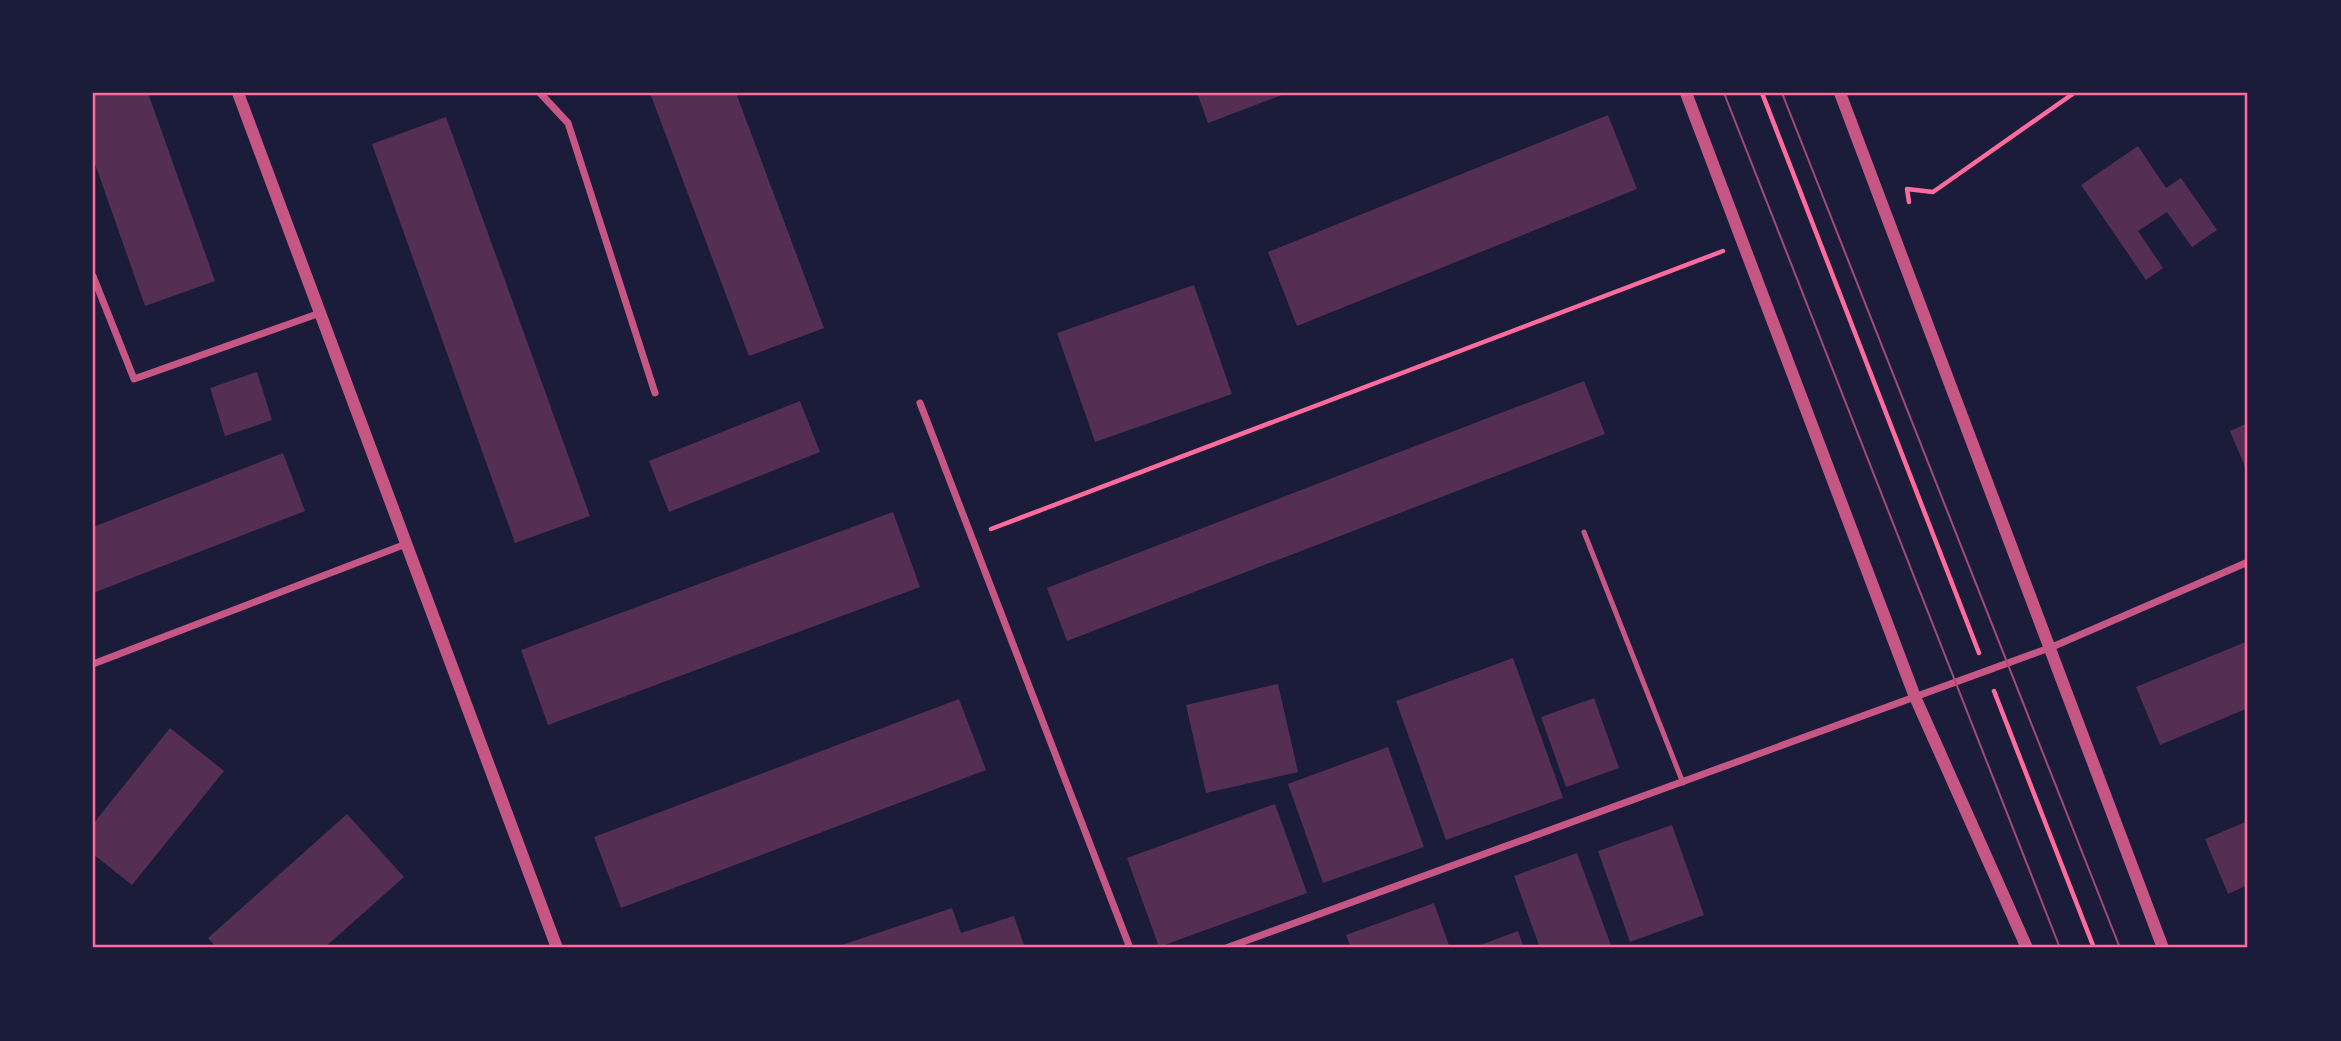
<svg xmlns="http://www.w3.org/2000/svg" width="2341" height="1041" font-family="'PT Sans Narrow',sans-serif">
  <rect width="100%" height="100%" fill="#1b1b3a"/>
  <path fill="#542f53" d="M93,93H148L215,281L145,306L93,158Z
    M650,93H736L824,328L749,356Z
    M1197,93H1287L1208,123Z
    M1608,115L1637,189L1297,326L1268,252Z
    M446,117L590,516L515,543L372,144Z
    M2138,146L2166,188L2181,178L2217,230L2192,247L2167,212L2138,231L2163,268L2146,280L2081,185Z
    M1194,285L1232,394L1095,442L1057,333Z
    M257,372L272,420L225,436L210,388Z
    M1584,381L1605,434L1067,641L1047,588Z
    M800,401L820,452L669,512L649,461Z
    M2248,423V474L2230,431Z
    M283,453L305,511L93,593V527Z
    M893,512L920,587L548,725L521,650Z
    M2248,641V708L2160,745L2136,687Z
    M1513,658L1563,798L1446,840L1396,701Z
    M1278,684L1298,772L1206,793L1186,705Z
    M1594,698L1619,768L1566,787L1541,717Z
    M959,699L986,770L621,908L594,837Z
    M170,728L224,771L132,885L93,854V824Z
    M1388,747L1424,847L1323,883L1288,784Z
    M1275,804L1307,893L1159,947L1127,858Z
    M347,814L404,877L324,948H217L208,938Z
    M2248,821V885L2228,894L2205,839Z
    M1672,825L1704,915L1630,942L1598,851Z
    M1577,853L1612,948H1540L1514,876Z
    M1434,903L1450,948H1351L1346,935Z
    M952,908L961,933L1014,916L1025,948H833Z
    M1518,931L1524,948H1472Z"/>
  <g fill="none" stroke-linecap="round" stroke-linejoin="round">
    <path stroke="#ff6b9d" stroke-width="4.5" d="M1762,93L1979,653
      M1909,202L1907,189L1933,192L2074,93
      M991,529L1723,251
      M1994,691L2094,948"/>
    <path stroke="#c65784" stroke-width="5" d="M1584,532L1683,783"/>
    <path stroke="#c65784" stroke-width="7" d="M540,93L568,123L655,393
      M93,276L134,379L320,313
      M920,403L1130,948
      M93,664L406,544
      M1226,948L2052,647L2248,562"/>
    <path stroke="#c65784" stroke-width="12" d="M238,93L557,948
      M1686,93L1915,697L2027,948
      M1840,93L2163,948"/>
    <path stroke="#a44b75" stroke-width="2" d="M1724,93L2060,948
      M1782,93L2120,948"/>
  </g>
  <rect width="2341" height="1041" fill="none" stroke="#1b1b3a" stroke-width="189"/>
  <rect x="94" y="94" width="2152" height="852" fill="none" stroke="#ff6b9d" stroke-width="2.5"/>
</svg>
